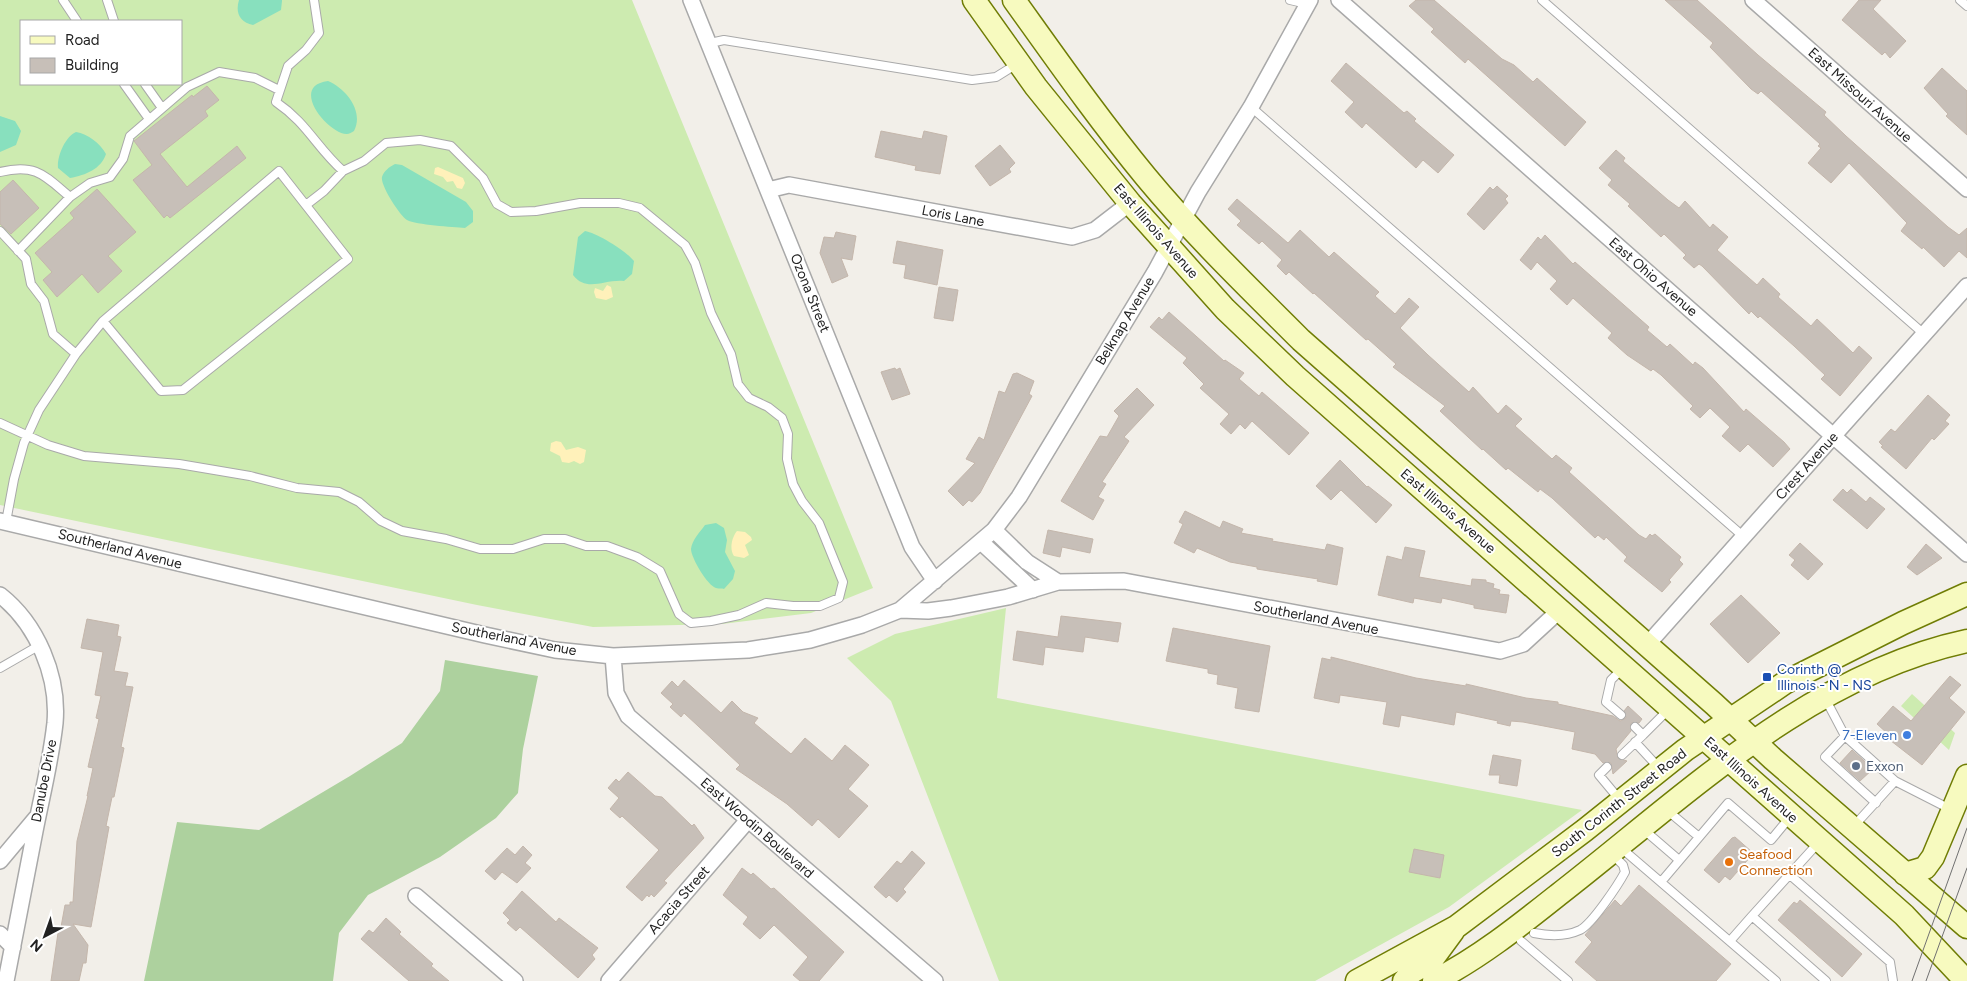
<svg xmlns="http://www.w3.org/2000/svg" width="1967" height="981" font-family="Figtree,sans-serif">
  <rect width="100%" height="100%" fill="#f2efe9"/>
  <path fill="#cdebb0" fill-rule="evenodd" d="M0,0H632L873,588L811,613L722,624L593,627L477,605L0,505ZM21,21H181V84H21Z
    M1006,608L997,698L1582,810L1449,907L1315,981H999L891,701L847,658L895,634Z
    M1912,694L1955,733L1949,750L1901,706Z"/>
  <path fill="#add19e" d="M445,660L538,676L523,749L518,793L496,818L440,857L368,895L339,933L333,981H144L177,822L259,830L350,776L402,743L440,691Z"/>
  <path fill="#fff1ba" d="M438,167L463,178L465,183L462,189L457,188L453,181L447,182L443,177L434,174L435,168Z
    M607,285L611,287L613,297L606,300L596,298L594,292L595,288L603,291Z
    M556,441L561,442L566,450L578,447L586,450L584,462L580,464L574,461L569,463L562,462L560,456L550,451L551,443Z
    M737,531L745,532L751,537L752,540L745,545L749,555L744,558L734,556C729,549 732,537 737,531Z"/>
  <path fill="#88e0be" d="M239,0H282V1L281,10L253,25C240,22 235,13 239,0Z
    M328,81C347,89 364,112 354,131C352,132 349,134 347,134C329,135 288,86 328,81Z
    M0,116L15,121L21,131L16,145L0,152Z
    M76,132C88,134 100,143 106,154C101,169 86,175 70,178L58,168C57,156 65,137 76,132Z
    M395,164L402,165L466,202L473,211V222L465,228C453,227 416,225 407,220C400,216 380,185 382,177C384,171 389,167 395,164Z
    M585,231C597,233 626,251 634,261L632,274L624,281C604,279 587,293 573,275L578,237Z
    M716,523L724,528L727,540L725,552L735,571L733,579L724,589C722,588 719,589 716,588C708,586 691,558 691,549C692,540 700,532 705,525Z"/>
  <path fill="#c7bfb8" stroke="#c4b6ab" d="M1416,0H1434L1502,59L1514,65L1533,82L1537,78L1586,122L1565,146L1468,59L1465,63L1431,32L1434,29L1409,6Z
    M1665,0H1697L1758,55L1826,112L1824,115L1846,136L1948,227L1959,235L1967,228V258L1959,251L1944,267L1923,247L1922,249L1901,231L1907,223L1849,163L1831,183L1808,163L1821,148L1818,146L1820,144L1761,91L1758,94L1751,89L1710,47L1713,43Z
    M1859,0H1881L1873,9L1906,41L1890,58L1885,52L1882,55L1842,20Z
    M1346,63L1404,113L1407,111L1416,119L1414,121L1454,155L1438,173L1423,160L1416,168L1366,123L1362,128L1345,112L1354,102L1331,81Z
    M1942,68L1967,91V135L1946,116L1948,114L1924,88Z
    M207,86L219,100L205,111L208,116L160,154L187,187L237,146L246,158L170,218L167,215L164,218L133,180L152,165L134,141L192,95L193,97Z
    M881,131L922,139L924,131L947,136L940,174L915,170L916,166L875,157Z
    M1000,145L1015,163L1009,169L1011,172L990,186L975,166Z
    M1616,150L1625,158L1623,161L1668,200L1679,208L1685,201L1710,228L1713,224L1728,237L1717,250L1757,285L1763,278L1780,294L1778,297L1811,326L1817,319L1853,353L1859,346L1872,358L1840,396L1821,379L1825,375L1794,346L1760,316L1758,318L1751,311L1749,314L1702,266L1699,264L1694,268L1683,258L1686,255L1664,234L1661,237L1628,206L1630,204L1608,185L1612,180L1599,168Z
    M13,180L39,208L11,234L0,224V192Z
    M1497,186L1508,196L1505,199L1508,203L1484,230L1467,214L1490,187L1493,190Z
    M97,189L136,232L108,256L122,271L98,293L82,274L57,297L43,280L52,272L35,253L74,218L70,213Z
    M1237,199L1288,243L1300,230L1329,257L1334,252L1379,292L1375,296L1395,314L1409,298L1419,307L1400,328L1428,355L1469,392L1473,387L1498,414L1506,405L1522,419L1515,426L1552,459L1556,455L1572,468L1569,472L1639,535L1646,539L1650,534L1652,536L1655,534L1681,557L1679,560L1683,564L1669,580L1671,582L1662,592L1624,561L1627,557L1606,537L1604,540L1598,535L1595,538L1552,498L1540,489L1538,492L1508,468L1506,470L1483,449L1482,450L1440,411L1445,406L1393,367L1396,364L1368,339L1366,340L1314,293L1313,294L1289,272L1286,275L1277,266L1282,260L1262,241L1259,244L1237,225L1241,221L1228,209Z
    M836,232L856,236L852,260L841,258L848,276L832,283L820,253L824,237L834,238Z
    M1545,235L1573,264L1575,262L1649,327L1647,330L1667,347L1670,344L1693,365L1695,362L1703,368L1744,412L1746,409L1784,442L1790,449L1773,467L1748,444L1740,452L1722,436L1730,427L1710,408L1700,418L1690,409L1693,406L1661,375L1653,369L1651,371L1627,355L1608,338L1612,333L1573,298L1567,305L1550,289L1557,281L1537,262L1531,270L1520,260L1538,237L1541,240Z
    M897,241L943,250L937,285L904,278L906,265L893,263Z
    M939,287L958,290L953,321L934,318Z
    M1169,312L1224,361L1225,360L1244,373L1239,379L1259,396L1262,392L1309,433L1289,455L1252,421L1245,429L1240,424L1231,434L1220,424L1229,414L1200,388L1204,384L1183,363L1187,358L1150,327L1159,317L1162,320Z
    M895,368L896,370L900,368L910,394L892,400L881,372Z
    M1017,373L1034,381L1029,394L1032,396L980,493L972,502L969,500L963,506L948,491L975,463L966,459L979,437L984,440L999,391L1005,393L1013,374Z
    M1137,388L1154,405L1124,437L1129,441L1102,482L1106,484L1098,497L1104,500L1093,520L1061,501L1100,436L1107,437L1119,416L1114,411Z
    M1928,395L1950,415L1945,421L1949,424L1934,440L1932,438L1906,469L1881,447L1883,446L1879,442L1891,429L1895,432Z
    M1340,460L1367,487L1368,486L1392,505L1376,523L1341,490L1331,500L1316,486Z
    M1843,489L1847,493L1851,489L1866,502L1870,497L1885,509L1867,529L1833,500Z
    M1185,511L1220,528L1223,521L1243,529L1241,533L1273,539L1272,541L1325,550L1327,544L1343,548L1337,585L1317,581L1318,579L1257,569V567L1230,562L1197,548L1194,553L1174,543L1183,524L1179,522Z
    M1048,530L1093,539L1090,553L1062,547L1060,557L1043,553Z
    M1800,543L1823,564L1808,580L1791,565L1795,560L1789,555Z
    M1926,544L1942,558L1917,575L1907,567Z
    M1405,547L1425,551L1419,577L1471,586L1472,579L1486,580V582L1494,584L1493,588L1500,590L1499,594L1509,595L1506,613L1474,608V605L1442,598L1441,603L1414,598L1413,603L1378,595L1387,556L1402,560Z
    M1741,595L1780,633L1748,663L1710,624Z
    M1061,616L1121,623L1118,642L1085,637L1083,652L1045,647L1043,665L1013,660L1017,631L1058,637Z
    M87,619L119,625L117,636L121,637L114,671L128,673L125,686L133,687L121,747L124,748L114,797H112L106,826L109,827L91,927L73,924L88,945L86,963H83L79,981H51L59,926L61,927L65,905H70V902H73L77,841L88,796H87L93,768L88,767L99,719L96,718L101,696L95,695L103,652L81,648Z
    M1173,628L1270,646L1259,712L1235,708L1238,688L1217,684L1218,675L1208,673V669L1166,661Z
    M1331,657L1416,678L1466,686V684L1526,698L1558,702V704L1613,716L1620,721L1626,718L1624,711L1628,706L1642,719L1639,723H1631V731L1616,749L1618,758L1627,761L1613,774L1611,763H1603L1595,754L1572,749L1575,732L1523,722L1511,721L1510,726L1497,723L1498,721L1456,712L1454,725L1401,715L1399,727L1383,724L1387,702L1340,695L1339,703L1314,698L1322,658L1331,660Z
    M1950,676L1961,685L1949,698L1965,712L1922,765L1886,737L1888,734L1877,724L1893,706L1911,721Z
    M684,680L721,713L732,701L743,712L758,718L754,723L791,754L805,738L832,761L845,745L869,765L848,789L868,806L839,838L818,819L812,826L787,804L736,769L740,765L684,713L681,717L670,707L673,704L661,693L672,681L678,687Z
    M1852,750L1873,769L1860,781L1840,763Z
    M1493,755L1521,760L1517,786L1499,783L1500,775H1489Z
    M628,772L655,796L662,797L692,826L694,824L704,838L664,881L667,883L654,897L651,894L649,897L647,895L642,901L626,887L659,850L622,816L620,818L610,809L619,798L608,788L616,779L619,782Z
    M1735,837L1752,852V855L1730,880L1725,876L1719,883L1704,870L1732,838Z
    M523,846L532,855L525,863L531,868L517,883L502,872L495,880L485,871L507,848L515,855Z
    M1414,849L1444,855L1440,878L1409,872Z
    M912,851L925,863L903,889L906,892L897,902L889,895L886,898L874,887L897,861L901,864Z
    M742,868L751,875L753,873L771,889L774,888L844,952L819,981H800L793,975L808,957L774,925L760,939L743,924L748,917L723,895Z
    M1639,885L1731,964L1716,981H1597L1575,962L1592,942L1585,935L1615,900L1621,906Z
    M522,891L556,922L559,918L598,948L592,955L595,959L578,978L520,927L516,931L507,923L510,920L503,913Z
    M1800,900L1862,954L1842,977L1778,920L1794,902L1797,904Z
    M386,918L401,932L399,934L433,964L431,966L449,981H409L361,939L369,930L373,933Z"/>
  <g fill="none" stroke-linecap="round" stroke-linejoin="round">
    <defs>
      <path id="service" d="M63,0L77,21
        M107,0L114,21
        M1290,0L1307,4
        M1542,0L1924,334
        M1960,0L1967,6
        M710,43L724,40L972,80L996,77L1017,64
        M124,84L149,119
        M145,84L162,108
        M1251,107L1744,537
        M0,172C36,163 45,176 70,197L18,251
        M70,197L90,183L110,177L123,159L130,136L187,87L219,72L255,78L279,90
        M306,205L324,191L343,171
        M0,231L26,259L31,284L44,301L53,334L76,354
        M0,423L48,445L84,456L179,464L250,476L297,488L339,492L359,502L381,521L402,531L446,539L480,549H513L544,539H565L586,546H607L637,557L660,571L679,614L691,623L711,621L739,615L766,603L793,606H820L839,598L843,582L819,523L802,501L793,484L787,459L788,434L782,418L768,407L749,398L738,384L731,354L711,313L695,263L685,245L640,208L619,203H580L536,211L511,212L497,204L483,178L451,146L420,140L386,143L364,161L343,171C317,148 307,123 276,102L288,66L306,50L319,33L314,0
        M6,522L14,479L24,443L39,410L76,354L103,321L279,171L348,259L183,390L161,391L103,321
        M0,668L40,645
        M1826,700L1845,736
        M1621,715L1606,702L1611,680L1623,668
        M1643,735L1668,710
        M1635,742L1659,768
        M1622,755L1643,735L1635,727
        M1607,767L1599,775L1619,799
        M1876,803L1825,757L1845,736L1895,781
        M1668,811L1699,837
        M1853,827L1895,781L1950,809
        M1643,829L1679,860
        M1819,842L1752,916L1826,981
        M1620,847L1776,981
        M1790,875L1890,962L1893,981
        M1661,882L1728,803L1771,840L1790,817
        M1534,933C1549,936 1565,937 1580,930C1592,924 1618,885 1625,872L1623,865L1613,855
        M1521,941L1568,981
        M1730,941L1752,916"/>
      <path id="minor" d="M691,0L912,547L935,581
        M1339,0L1967,554
        M1753,0L1967,189
        M768,190L789,185L1072,237L1095,230L1130,203
        M0,521L485,635L555,650L613,656L748,650L810,640L862,625L900,610L928,611L951,608L1008,597L1058,582L1124,581L1500,651L1523,644L1560,610
        M994,530L1027,562L1058,582
        M981,542L1033,590
        M0,595C37,624 59,676 55,723C51,760 42,795 35,831C25,881 16,931 6,981
        M900,610L994,530L1019,497L1155,272L1198,192L1251,107L1310,0
        M1647,645L1967,286
        M613,656L616,693L628,716L935,981
        M0,861L36,818
        M416,896L515,981
        M0,934L13,947
        M609,981L748,820"/>
      <path id="secondary" d="M974,0L1036,87L1130,203L1225,309L1295,376L1904,915L1966,981
        M1014,0C1057,60 1099,120 1146,177C1194,235 1248,287 1301,340L1714,704L1773,759L1967,927
        M1905,874L1925,868L1933,857L1967,776
        M1357,981L1456,927L1585,830L1685,750L1786,682L1903,623L1967,594
        M1404,981L1412,972L1431,961L1453,931
        M1434,981C1479,958 1519,926 1558,895C1683,798 1808,675 1967,641"/>
    </defs>
    <use href="#service" stroke="#a9a9a9" stroke-width="10"/>
    <use href="#minor" stroke="#a9a9a9" stroke-width="18"/>
    <use href="#secondary" stroke="#707d05" stroke-width="25"/>
    <use href="#service" stroke="#fff" stroke-width="8"/>
    <use href="#minor" stroke="#fff" stroke-width="15"/>
    <use href="#secondary" stroke="#f7fabf" stroke-width="22"/>
    <path stroke="#707070" stroke-width="1" d="M1912,981L1967,828
      M1926,981L1967,868"/>
  </g>
  <rect fill="#1a4fb4" stroke="#fff" stroke-width="2" x="1762" y="672" width="10" height="10" rx="2.5"/>
  <circle fill="#3f7fe0" stroke="#fff" stroke-width="2" cx="1907" cy="735" r="5"/>
  <circle fill="#5c6f8a" stroke="#fff" stroke-width="2" cx="1856" cy="766" r="5"/>
  <circle fill="#e8710a" stroke="#fff" stroke-width="2" cx="1729" cy="862" r="5"/>
  <g text-anchor="middle" dominant-baseline="central" stroke-width="4" stroke-linejoin="round" paint-order="stroke">
    <g font-size="14" fill="#222" stroke="#fff">
      <text transform="translate(1860 95) rotate(42)">East Missouri Avenue</text>
      <text transform="translate(953 216) rotate(11)">Loris Lane</text>
      <text transform="translate(1156 231) rotate(49)">East Illinois Avenue</text>
      <text transform="translate(1653 277) rotate(41)">East Ohio Avenue</text>
      <text transform="translate(810 293) rotate(68)">Ozona Street</text>
      <text transform="translate(1125 321) rotate(-59)">Belknap Avenue</text>
      <text transform="translate(1807 466) rotate(-48)">Crest Avenue</text>
      <text transform="translate(1448 511) rotate(41)">East Illinois Avenue</text>
      <text transform="translate(120 549) rotate(14)">Southerland Avenue</text>
      <text transform="translate(1316 618) rotate(11)">Southerland Avenue</text>
      <text transform="translate(514 639) rotate(11)">Southerland Avenue</text>
      <text transform="translate(1751 780) rotate(42)">East Illinois Avenue</text>
      <text transform="translate(44 781) rotate(-79)">Danube Drive</text>
      <text transform="translate(1619 803) rotate(-38)">South Corinth Street Road</text>
      <text transform="translate(757 828) rotate(41)">East Woodin Boulevard</text>
      <text transform="translate(679 900) rotate(-49)">Acacia Street</text>
    </g>
    <g font-size="14" fill="#164399" stroke="#fff" text-anchor="start">
      <text x="1777" y="669">Corinth @<tspan x="1777" dy="16">Illinois - N - NS</tspan></text>
    </g>
    <g font-size="14" fill="#366cbe" stroke="#fff" text-anchor="end">
      <text x="1897" y="735">7-Eleven</text>
    </g>
    <g font-size="14" fill="#4e5e75" stroke="#fff" text-anchor="start">
      <text x="1866" y="766">Exxon</text>
    </g>
    <g font-size="14" fill="#c56008" stroke="#fff" text-anchor="start">
      <text x="1739" y="854">Seafood<tspan x="1739" dy="16">Connection</tspan></text>
    </g>
  </g>
  <rect x="20" y="20" width="162" height="65" fill="#ffffff" stroke="#a7a7a7"/>
  <rect x="30" y="36" width="25" height="8" fill="#f7fabf" stroke="#a7a7a7"/>
  <text x="65" y="45" font-size="15" fill="#222222">Road</text>
  <rect x="30" y="58" width="25" height="15" fill="#c7bfb8" stroke="#a7a7a7"/>
  <text x="65" y="70" font-size="15" fill="#222222">Building</text>
  <g transform="translate(45 936) rotate(221)" stroke="#ffffff" stroke-width="4" paint-order="stroke">
  <path d="M0-4L9 19L0 12L-9 19Z" fill="#222222"/>
  <text y="-8" font-size="14" font-weight="bold" text-anchor="middle" fill="#222222">N</text>
  </g>
</svg>
